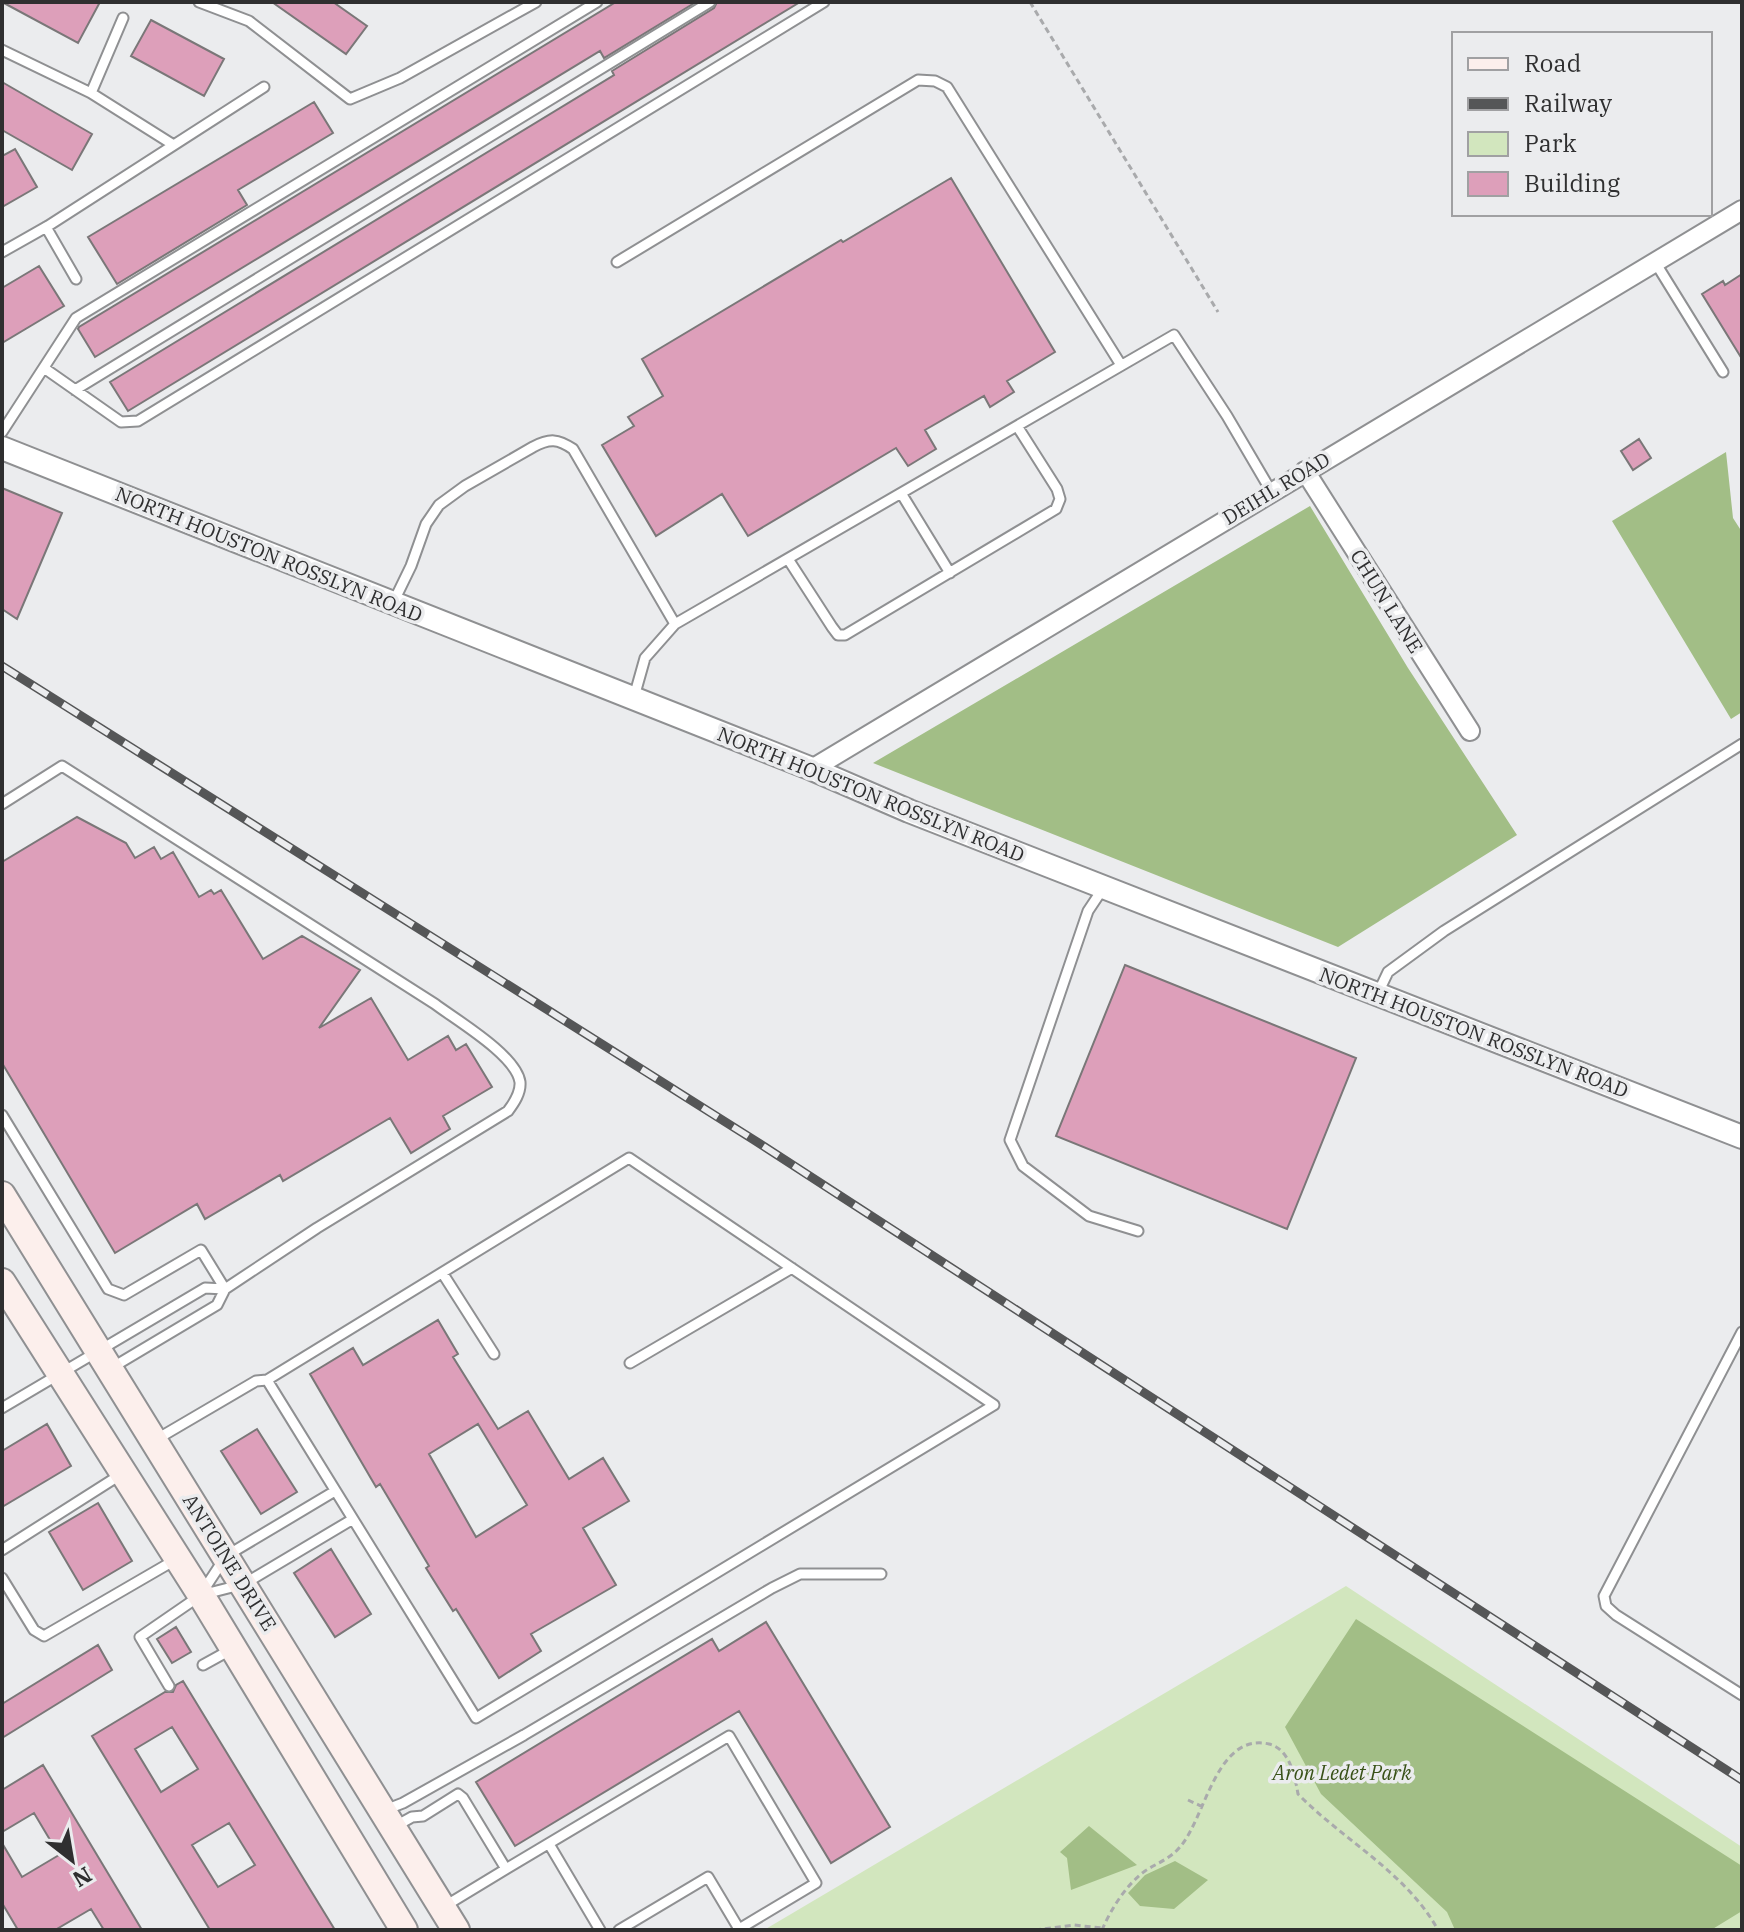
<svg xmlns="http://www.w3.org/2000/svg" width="1744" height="1932" font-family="'IBM Plex Serif',serif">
  <rect width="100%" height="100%" fill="#ebecee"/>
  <path fill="#d2e6be" d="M1346,1586L1742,1847V1930H764Z"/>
  <path fill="#a2be86" d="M1726,452L1733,518L1742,532V712L1731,719L1612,521Z
    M1310,506L1408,668L1517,835L1338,947L873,763Z
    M1356,1619L1742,1866V1911L1711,1930H1455L1447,1912L1321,1794L1285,1727Z
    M1089,1826L1137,1865L1071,1890L1067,1858L1060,1852Z
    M1175,1861L1208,1880L1174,1909L1140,1906L1128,1893L1145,1875Z"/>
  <path fill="#dd9fba" stroke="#7a7778" stroke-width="2" fill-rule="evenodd" d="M2,2H100L78,43Z
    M272,2H333L367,26L346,54Z
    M616,2H696L604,58L600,51L95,357L78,329L79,327Z
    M717,2H800L128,411L110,382L614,75L612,71L714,8Z
    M151,20L224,59L204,96L131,56Z
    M2,82L92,134L72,170L2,130Z
    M314,102L333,133L238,190L247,205L117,284L88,237Z
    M15,149L37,187L2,207V156Z
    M951,178L1055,352L1007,381L1014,392L990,407L984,396L925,430L936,449L908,466L896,448L748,536L722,494L656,536L602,445L634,426L628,417L663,396L642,359L841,240L843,242Z
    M39,266L64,306L2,343V288Z
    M1742,274V359L1702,294L1723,281L1725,285Z
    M1639,439L1651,458L1633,470L1621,451Z
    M2,488L62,513L17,619L2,609Z
    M77,817L126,843L135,858L154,847L161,859L173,852L199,897L211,890L214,894L221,890L263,959L302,936L360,970L319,1028L371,998L408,1060L448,1036L456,1050L466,1044L492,1087L443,1116L450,1129L411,1153L390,1118L283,1181L280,1175L205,1219L197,1204L115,1253L2,1063V862Z
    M1125,965L1356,1058L1287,1229L1056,1136Z
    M438,1320L458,1354L453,1357L498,1429L528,1411L569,1479L603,1458L629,1501L583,1528L616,1585L531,1634L541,1651L499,1678L456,1609L453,1611L426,1568L429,1566L380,1484L376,1487L310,1374L353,1348L363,1365ZM478,1424L527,1505L476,1537L429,1454Z
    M47,1424L71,1466L2,1507V1451Z
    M257,1429L297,1492L261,1514L221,1451Z
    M98,1503L132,1561L83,1590L49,1532Z
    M331,1549L371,1614L335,1637L294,1573Z
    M766,1622L890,1827L831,1863L739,1711L515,1846L476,1782L712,1639L719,1651Z
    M176,1627L191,1652L172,1663L157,1639Z
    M98,1645L112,1670L2,1738V1704Z
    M183,1681L308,1886L335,1930H210L92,1736L165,1692H173L176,1685ZM172,1727L198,1769L161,1792L135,1749ZM229,1823L255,1865L218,1887L192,1845Z
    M43,1765L142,1930H104L91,1909L55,1930H18L2,1903V1843L22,1877L59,1855L34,1813L2,1832V1790Z"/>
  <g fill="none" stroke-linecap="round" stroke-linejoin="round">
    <defs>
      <path id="service" d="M199,2L249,21L350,99L400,78L536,2
        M2,50L91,93L172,144
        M91,93L123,18
        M46,227L76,279
        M2,252L48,226L264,87
        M617,262L918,80L935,81L947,87L1121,365
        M1655,262L1723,372
        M44,368L121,422L138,421L824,2
        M75,390L710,2
        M2,432L76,318L597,2
        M901,493L950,573
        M788,559L832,627L838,635H845L1056,509L1060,499L1057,489L1017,426
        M393,603L411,566L426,524L439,505L465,486L533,447C550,438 558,439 573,449L675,624L645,658L634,697
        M675,624L1174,335L1227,416L1271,491
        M2,804L62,766L435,1004C456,1020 516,1055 520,1082C521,1093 514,1103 508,1111L317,1228L225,1289L201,1250L124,1295L108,1289L2,1115
        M1104,887L1088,911L1010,1140L1023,1166L1089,1216L1138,1231
        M1378,993L1388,972L1444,931L1742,744
        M443,1274L494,1354
        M1742,1332L1604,1596L1606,1606L1616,1615L1742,1695
        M630,1363L792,1268
        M2,1408L205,1288L225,1289L217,1305L113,1367
        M157,1439L256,1381L267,1380L629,1158L994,1405L476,1718L267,1380
        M2,1550L120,1475
        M2,1578L34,1630L44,1636L175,1560
        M203,1591L226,1556L335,1491
        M203,1665L232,1649
        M169,1686L140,1637L201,1595L244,1584L353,1519
        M385,1810L403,1803L524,1735L772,1588L800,1574H881
        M394,1827L412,1817L423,1816L458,1794L463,1798L506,1869L445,1906
        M549,1844L600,1930
        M506,1869L729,1736L816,1883L739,1929L708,1877L619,1930"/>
      <path id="minor" d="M1305,471L1470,731
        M812,769L1742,210"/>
      <path id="tertiary" d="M2,448L812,769L909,811L1742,1137"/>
      <path id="secondary" d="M2,1195L456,1930
        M2,1282L201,1595L404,1930"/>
    </defs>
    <use href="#service" stroke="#8f9092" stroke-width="13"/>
    <use href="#minor" stroke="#8f9092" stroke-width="22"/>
    <use href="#tertiary" stroke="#8f9092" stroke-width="26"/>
    <use href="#secondary" stroke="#8f9092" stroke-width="30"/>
    <path stroke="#a9aaac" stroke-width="3" stroke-dasharray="6 4" stroke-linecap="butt" d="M1030,2L1218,312
      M1188,1800L1203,1807
      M1035,1930L1074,1925L1102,1928
      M1102,1930C1111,1909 1126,1885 1145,1871C1157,1863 1170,1859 1180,1847C1206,1817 1216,1732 1269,1744C1290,1749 1295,1777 1298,1794C1343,1840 1407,1873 1438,1930"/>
    <use href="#service" stroke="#fff" stroke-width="9"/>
    <use href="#minor" stroke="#fff" stroke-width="18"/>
    <use href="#tertiary" stroke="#fff" stroke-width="22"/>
    <use href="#secondary" stroke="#fcefec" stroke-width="26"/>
    <defs>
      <path id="rail" d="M2,666L754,1140L1742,1780"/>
    </defs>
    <use href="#rail" stroke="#555657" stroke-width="9"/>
    <use href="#rail" stroke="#ebecee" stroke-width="6" stroke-dasharray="18" stroke-linecap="butt"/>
  </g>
  <g text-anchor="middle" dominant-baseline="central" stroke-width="7" stroke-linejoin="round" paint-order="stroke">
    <g font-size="20" fill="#2f2f30" stroke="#ebecee">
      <text transform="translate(1276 488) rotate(-31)">DEIHL ROAD</text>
      <text transform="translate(269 554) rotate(22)">NORTH HOUSTON ROSSLYN ROAD</text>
      <text transform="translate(1387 601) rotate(58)">CHUN LANE</text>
      <text transform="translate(871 794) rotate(22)">NORTH HOUSTON ROSSLYN ROAD</text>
      <text transform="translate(1474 1032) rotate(21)">NORTH HOUSTON ROSSLYN ROAD</text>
      <text transform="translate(230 1562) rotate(58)">ANTOINE DRIVE</text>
    </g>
    <g font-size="20" font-style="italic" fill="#385117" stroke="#ebecee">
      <text x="1342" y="1772">Aron Ledet Park</text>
    </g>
  </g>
  <rect width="1744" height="1932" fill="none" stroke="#2f2f30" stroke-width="8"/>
  <rect x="1452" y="32" width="260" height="184" fill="#ebecee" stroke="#a0a0a2" stroke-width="2"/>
  <rect x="1468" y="58" width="40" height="12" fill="#fcefec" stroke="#a0a0a2" stroke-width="2"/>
  <text x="1524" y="72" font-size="24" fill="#2f2f30">Road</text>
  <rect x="1468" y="98" width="40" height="12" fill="#555657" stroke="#a0a0a2" stroke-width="2"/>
  <text x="1524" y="112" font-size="24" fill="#2f2f30">Railway</text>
  <rect x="1468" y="132" width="40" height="24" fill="#d2e6be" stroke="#a0a0a2" stroke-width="2"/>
  <text x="1524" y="152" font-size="24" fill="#2f2f30">Park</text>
  <rect x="1468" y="172" width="40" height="24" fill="#dd9fba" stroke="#a0a0a2" stroke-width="2"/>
  <text x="1524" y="192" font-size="24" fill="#2f2f30">Building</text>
  <g transform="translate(72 1860) rotate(149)" stroke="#ebecee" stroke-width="6" paint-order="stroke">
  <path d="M0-6L14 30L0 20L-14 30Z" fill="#2f2f30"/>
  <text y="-12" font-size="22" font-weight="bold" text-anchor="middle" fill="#2f2f30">N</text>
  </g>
</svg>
